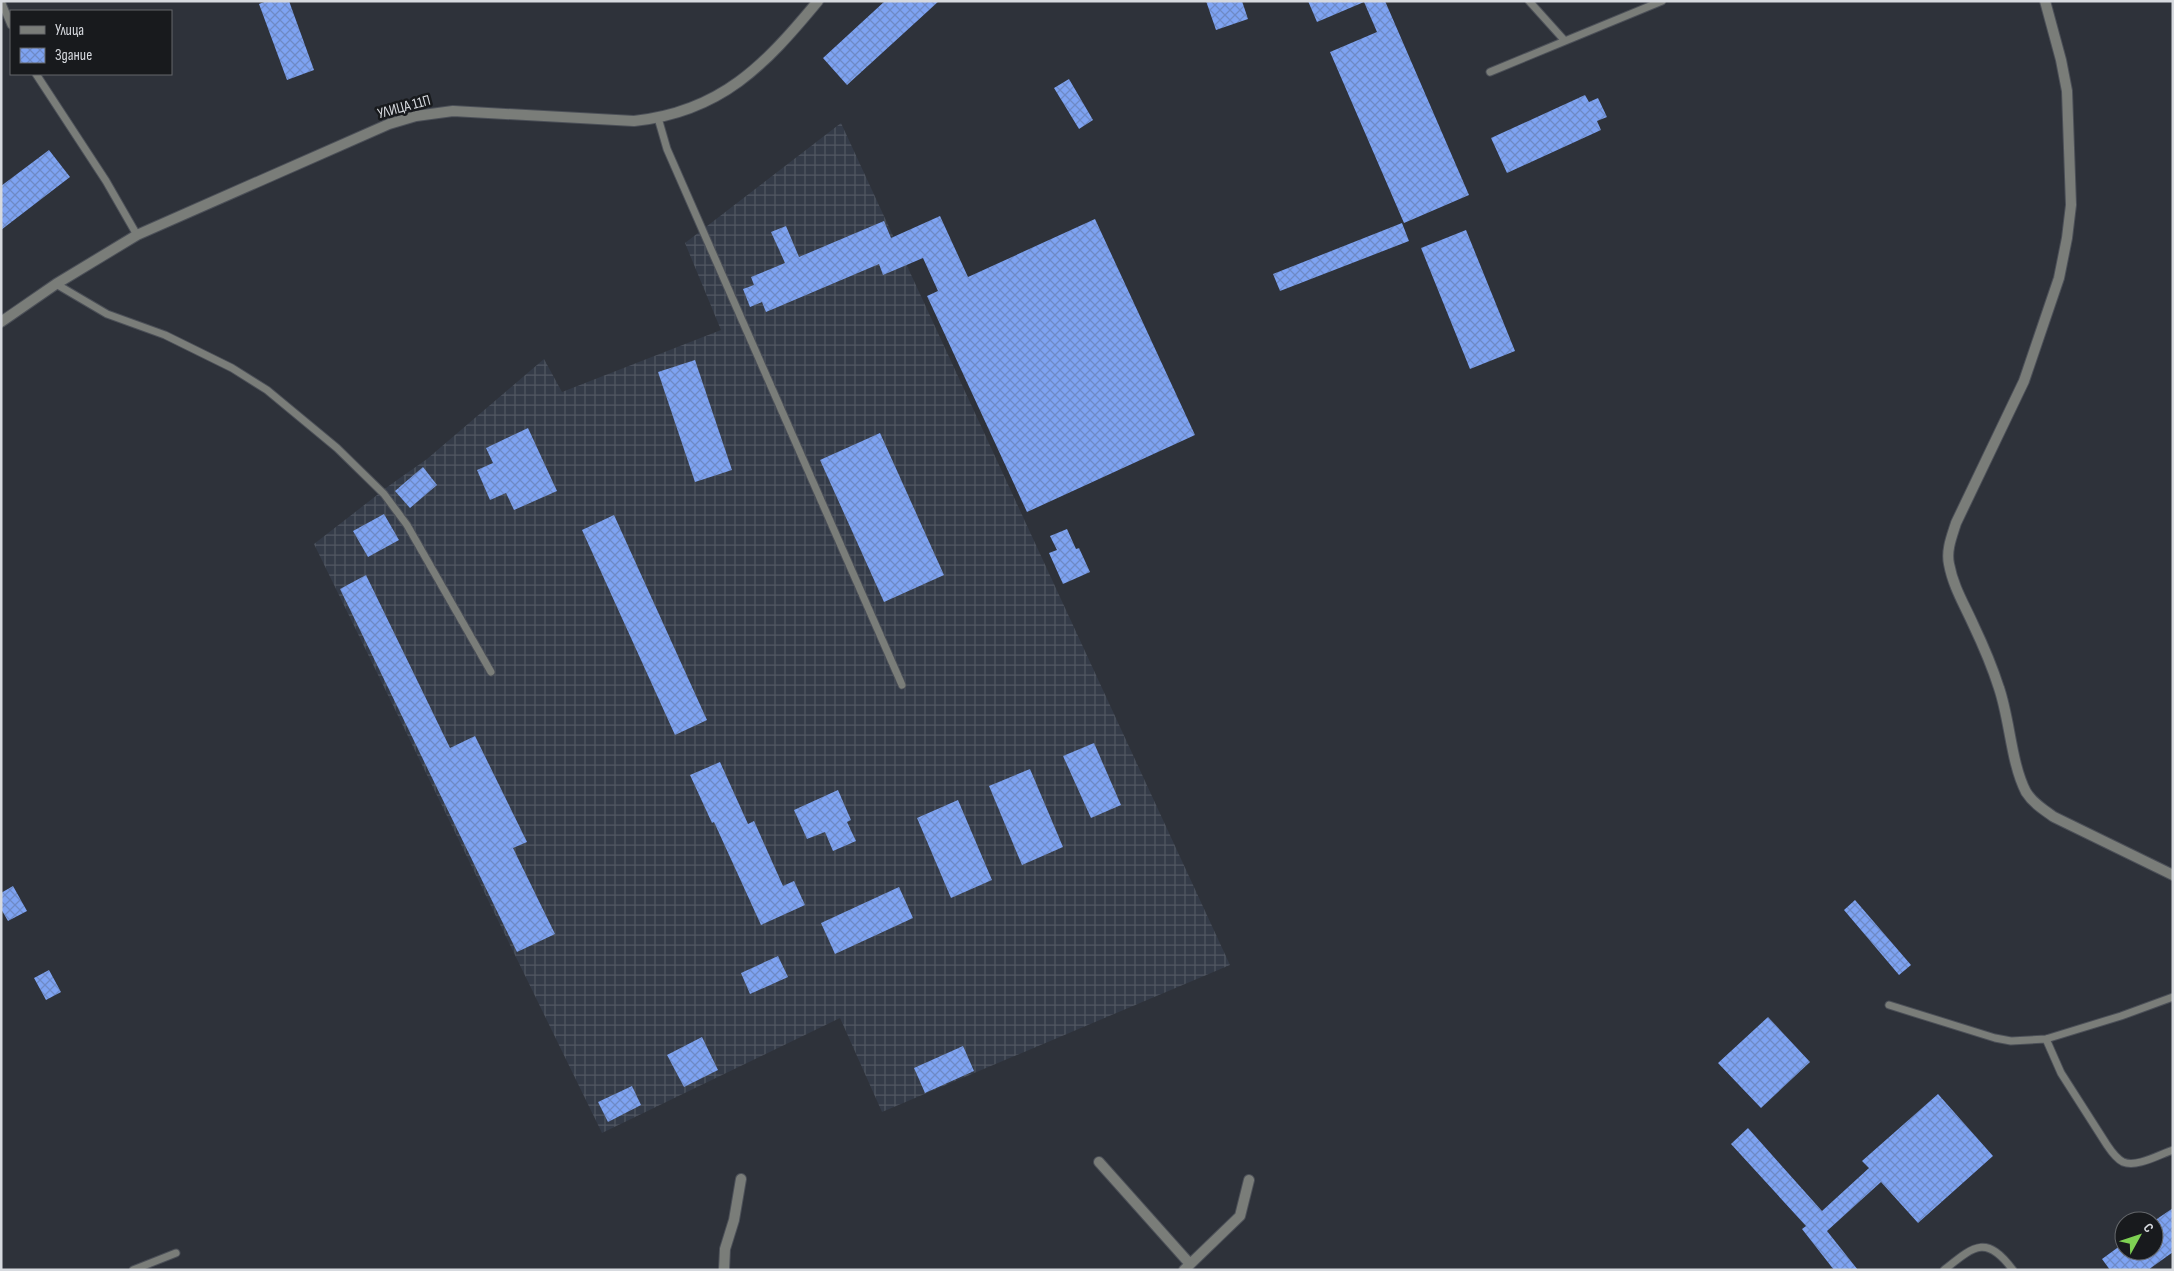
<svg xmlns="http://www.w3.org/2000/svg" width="2174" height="1271" font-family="'Sofia Sans Condensed',sans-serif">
  <defs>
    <pattern id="industrial-grid" width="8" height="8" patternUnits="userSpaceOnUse" patternTransform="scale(1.25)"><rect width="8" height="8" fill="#343b48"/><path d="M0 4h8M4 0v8" fill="none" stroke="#515762"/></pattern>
    <pattern id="building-cross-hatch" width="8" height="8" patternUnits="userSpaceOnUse" patternTransform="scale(1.25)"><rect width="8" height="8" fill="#7ea3f2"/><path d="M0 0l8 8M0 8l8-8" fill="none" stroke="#6e8ac6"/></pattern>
  </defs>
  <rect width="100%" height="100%" fill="#2e323a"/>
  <path fill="url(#industrial-grid)" d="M841,123L1230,965L882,1112L840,1018L602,1133L314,544L390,485L427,459L544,359L562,392L721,330L685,243Z"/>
  <path fill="url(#building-cross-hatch)" d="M267,1H289L314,70L287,80L259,4Z
    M885,1H939L847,85L823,58Z
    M1206,1H1242L1248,19L1216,30Z
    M1308,1H1385L1469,195L1404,223L1330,52L1377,32L1364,2L1317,22Z
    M1069,79L1093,120L1079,129L1054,88Z
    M1585,95L1589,102L1598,98L1607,117L1597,121L1601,130L1507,173L1491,138Z
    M49,150L70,177L1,230V186Z
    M940,216L968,277L1095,219L1195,435L1027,512L927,296L938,291L923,258L883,275L879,264L766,312L762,302L750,307L743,289L754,285L751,277L785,263L771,232L786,226L799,257L884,221L891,238Z
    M1402,223L1409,241L1280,291L1273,274Z
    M1466,230L1515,351L1470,369L1421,248Z
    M695,360L732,470L695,482L658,372Z
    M528,428L557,491L514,510L506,493L490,500L477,470L493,463L486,448Z
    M880,433L944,575L884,602L820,460Z
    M423,467L437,485L410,508L395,491Z
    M384,514L399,540L368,557L353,531Z
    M614,515L707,720L675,735L582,530Z
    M1067,529L1076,549L1079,548L1090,572L1063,584L1049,553L1057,550L1050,536Z
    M366,575L450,748L475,736L527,842L513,848L555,934L517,952L340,589Z
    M1094,743L1121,805L1091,818L1063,756Z
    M720,762L748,824L754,821L783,886L794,881L805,905L761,925L714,822L712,823L690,775Z
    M1030,769L1063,847L1022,865L989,786Z
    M838,790L851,820L847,822L856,841L833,851L825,832L807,839L794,810Z
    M958,800L992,880L951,898L917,818Z
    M13,886L27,911L8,921L1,909V893Z
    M899,887L913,918L835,954L821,923Z
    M1855,900L1911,965L1899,975L1844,910Z
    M778,956L788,977L750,994L741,973Z
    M49,970L61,992L46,1000L34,978Z
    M1768,1017L1810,1062L1761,1108L1718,1063Z
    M702,1037L718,1070L684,1087L667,1055Z
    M963,1046L974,1071L925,1093L914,1068Z
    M632,1086L641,1105L608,1122L598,1102Z
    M1938,1094L1993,1156L1918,1223L1881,1182L1827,1231L1858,1270H1834L1802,1229L1806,1226L1731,1144L1748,1128L1822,1211L1869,1168L1862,1161Z
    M2173,1208V1252L2148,1270H2110L2102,1259L2124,1243V1251H2154V1221Z"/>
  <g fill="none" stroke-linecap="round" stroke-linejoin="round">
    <defs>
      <path id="service" d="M1,1L11,25
        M1529,1L1565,41L1662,1
        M1490,72L1565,41
        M36,74L106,181L137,235
        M658,118L667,149L902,685
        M56,284L107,314L165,335L232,368L267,390L337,448L384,494L407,525L491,672
        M1889,1005L1995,1038L2011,1041L2046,1039L2121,1016L2173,997
        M2046,1039L2061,1073L2107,1145C2111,1151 2117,1159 2123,1162C2137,1168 2160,1154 2173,1150
        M133,1270L176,1253
        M1944,1270C1974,1246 1986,1234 2013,1270"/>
      <path id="minor" d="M2045,1L2061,60L2067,91L2071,205L2067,238L2059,278L2024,381L1956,523C1952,536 1946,550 1949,564C1953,586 1964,604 1973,624C1983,645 1992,666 1999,688C2010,720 2011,763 2026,792C2033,803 2044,810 2054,817L2173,875
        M1,322L56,284L137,235L389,124L416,116L453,111L634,121C721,112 765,65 818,1
        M1099,1162L1190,1264
        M724,1270L725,1249L734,1220L741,1179
        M1184,1270L1240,1216L1249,1180"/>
    </defs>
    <use href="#service" stroke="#4c5058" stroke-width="9"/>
    <use href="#minor" stroke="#4c5058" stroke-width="12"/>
    <use href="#service" stroke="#7a7d79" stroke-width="7"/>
    <use href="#minor" stroke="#7a7d79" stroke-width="10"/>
  </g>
  <g text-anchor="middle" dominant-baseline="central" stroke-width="5" stroke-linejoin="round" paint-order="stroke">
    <g font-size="15" fill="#d7dadf" stroke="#181a1d">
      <text transform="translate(404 107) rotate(-15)">УЛИЦА 11П</text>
    </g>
  </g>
  <rect width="2174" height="1271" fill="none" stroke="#d7dadf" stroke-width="5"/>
  <rect x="10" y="10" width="162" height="65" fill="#181a1d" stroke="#64676b"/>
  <rect x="20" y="26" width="25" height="8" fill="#7a7d79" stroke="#64676b"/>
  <text x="55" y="35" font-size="15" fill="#d7dadf">Улица</text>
  <rect x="20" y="48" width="25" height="15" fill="url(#building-cross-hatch)" stroke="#64676b"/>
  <text x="55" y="60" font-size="15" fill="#d7dadf">Здание</text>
  <g transform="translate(2139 1236) rotate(50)"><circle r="24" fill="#181a1d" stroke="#64676b"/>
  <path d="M0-4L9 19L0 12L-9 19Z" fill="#7ed153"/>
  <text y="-8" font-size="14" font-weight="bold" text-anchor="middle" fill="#d7dadf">С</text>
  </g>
</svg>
